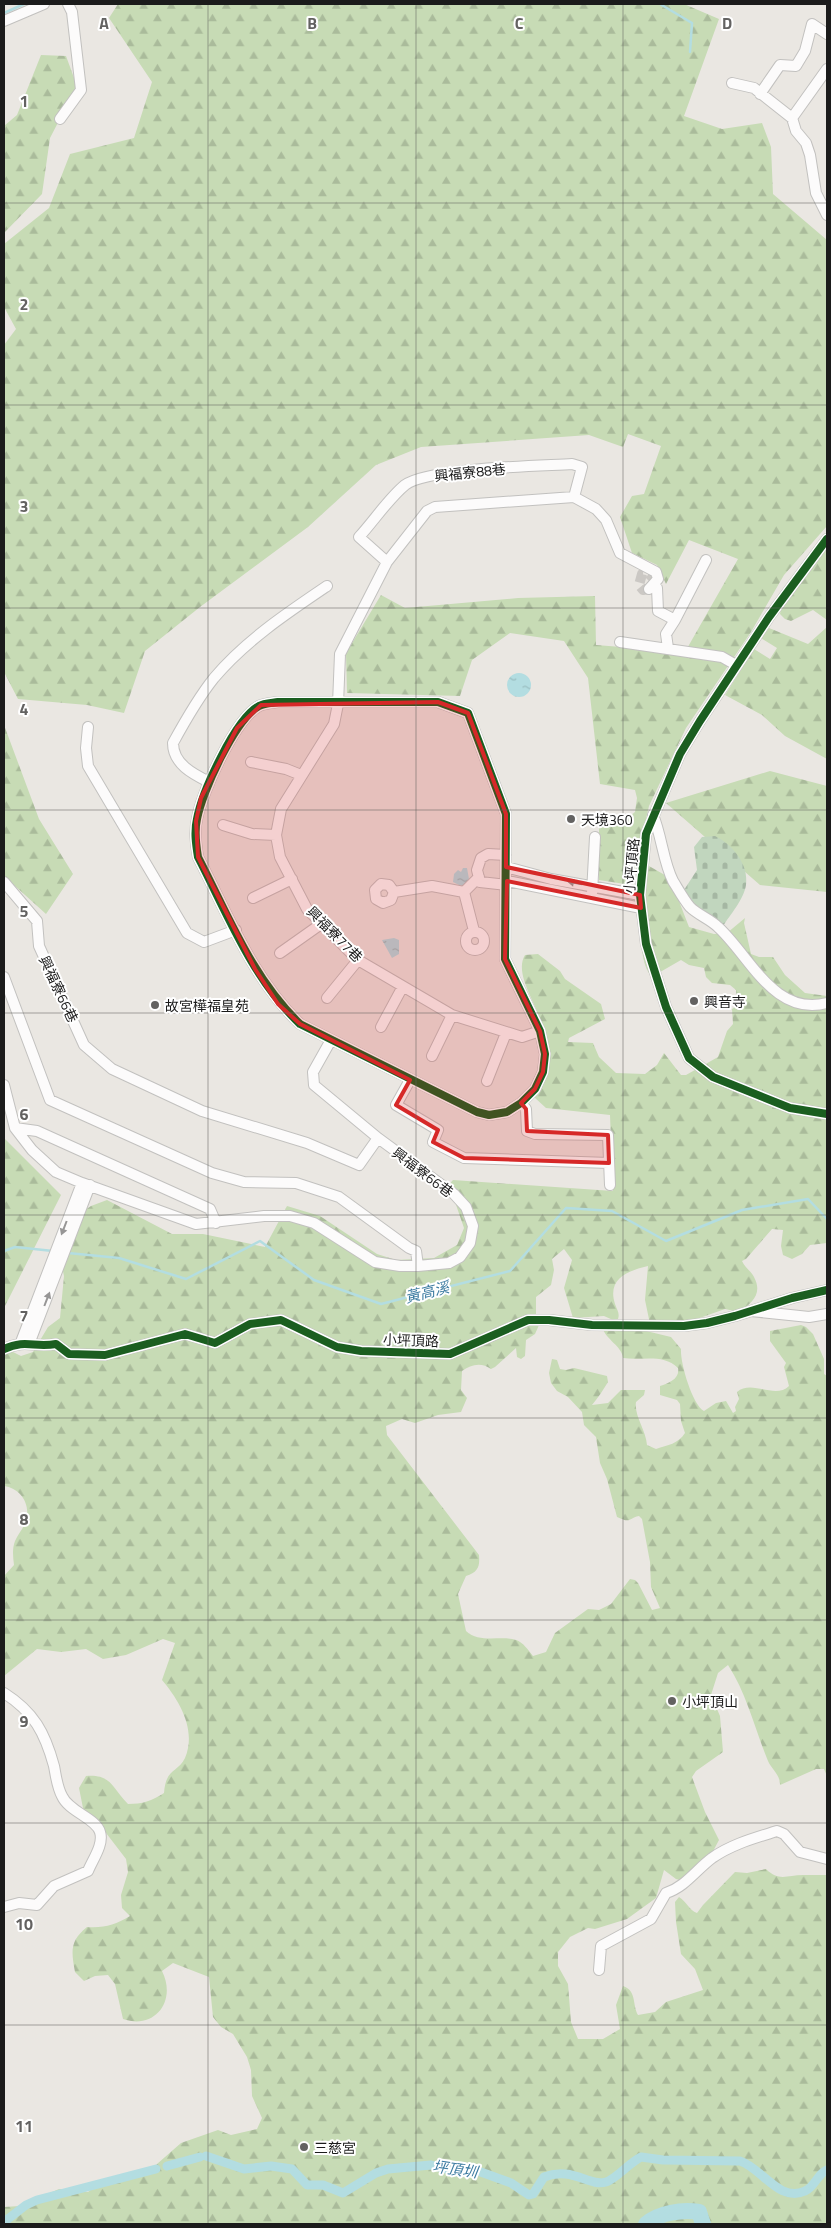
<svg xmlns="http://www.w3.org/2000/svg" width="831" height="2228" font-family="'Titillium Web','Noto Sans TC',sans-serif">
  <defs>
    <pattern id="forest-firs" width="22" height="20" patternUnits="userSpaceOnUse" patternTransform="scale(1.25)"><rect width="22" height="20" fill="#c7dbb5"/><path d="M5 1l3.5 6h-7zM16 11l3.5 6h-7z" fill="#aabb9b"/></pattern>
    <pattern id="cemetery-stones" width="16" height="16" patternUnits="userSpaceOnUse" patternTransform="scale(1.25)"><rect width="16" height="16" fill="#c1d6be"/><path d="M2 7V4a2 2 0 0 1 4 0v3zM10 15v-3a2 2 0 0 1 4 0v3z" fill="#a5b7a3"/></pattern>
    <pattern id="water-ripples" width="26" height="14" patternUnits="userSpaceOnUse" patternTransform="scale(1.25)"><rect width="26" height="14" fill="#b3dde1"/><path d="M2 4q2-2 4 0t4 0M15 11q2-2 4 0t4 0" fill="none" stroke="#99bdc0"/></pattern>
  </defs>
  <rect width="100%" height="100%" fill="#eae7e2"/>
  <path fill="url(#forest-firs)" d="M118,4H684L719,19L684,116L722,129L762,123L771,147L773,194L827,240V526L784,575L751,632L686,728L649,806L631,885L599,880V819L605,816H630L635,812L637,798L635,790L600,784L588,678L564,641L510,633L472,660L460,696L347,693L346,653L381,595L405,608L518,598L595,596L596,645L685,652L738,559L689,540L666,584L657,565L632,553L620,517L632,496L644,494L661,446L628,434L623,447L589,435L421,447L376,465L308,527L200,607L145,651L124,713L87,705L18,699L4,672V345L16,329L4,307V244L49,208L70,154L134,138L152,82L109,18Z
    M41,55L66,56L77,86L50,138L42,194L4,233V126L17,115Z
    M827,545V620L813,610L791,621L785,619L780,614L781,608Z
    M827,627V759L785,736L762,715L725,695L754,649L770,659L777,648L761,638L769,628L808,644Z
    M4,725L39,819L73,874L46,914L4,876Z
    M770,771L827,786V892L760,885L666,803Z
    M649,866L670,878L689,927L714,934L727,933L745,918L744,923L751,954L759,957H773L785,975L805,993L827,996V1243L810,1245L802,1254L792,1259L783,1255L781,1246L783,1230L772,1229L746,1259L742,1261C745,1268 751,1271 754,1277C763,1294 752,1303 739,1312L725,1309L694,1320L650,1324L645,1300L648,1266C627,1271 607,1279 615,1304C617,1310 620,1313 618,1319L613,1320L604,1316L573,1318L564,1288L572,1260L564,1249L552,1259L554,1270L551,1285L536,1297V1317L539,1325L535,1334L526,1340L525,1356L521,1359L517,1357L516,1348L495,1367L491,1369C482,1362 471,1364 462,1371L461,1390L467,1398L461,1412L438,1415L415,1423L402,1419L386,1426L387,1435L479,1555C480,1567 478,1572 466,1576L458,1594L466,1631C480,1644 501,1635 516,1640C523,1642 529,1651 533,1656L546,1652L555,1633L588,1609L599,1610L611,1604L630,1579L635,1580L638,1583L652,1610L660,1608L651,1587L650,1562L642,1519L639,1516C628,1518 632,1524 617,1517L607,1479L600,1463L596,1437L584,1425L582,1412L568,1397L557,1391L551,1383L549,1373L552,1359L557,1360L560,1369L566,1370L574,1368L607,1376L608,1382C603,1390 598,1398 592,1405L608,1403L621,1390H645L644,1395L636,1402C634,1416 646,1430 647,1445L656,1449C668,1445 678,1444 685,1433L681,1421L680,1404L677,1400L660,1395V1386C669,1383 680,1379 678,1368C663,1353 642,1361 623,1358C622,1346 606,1340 602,1327L642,1330L671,1337L681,1349C680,1362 692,1404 704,1411L716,1403L726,1401L733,1413L736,1411L735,1407L739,1399L737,1392C752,1379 775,1400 789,1386L784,1367L786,1363L770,1341V1331L801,1325L806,1327L813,1334L824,1359V1374L827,1376V1776L824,1769H816L780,1785C780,1774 772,1770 768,1761C755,1730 747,1694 728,1665L718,1673L711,1695L720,1716L723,1752L696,1771L692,1777L705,1812L719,1840L711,1855L704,1858L683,1881L676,1879L664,1870L656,1898L627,1919L595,1929L588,1928L570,1937L558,1952V1966L568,1984L571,2022L578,2039H603L620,2029L616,2005L623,1986C637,1991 632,2004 638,2015L655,2012L666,2002L703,1990L695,1969L681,1954L676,1922L675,1902L679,1897C687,1902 689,1910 697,1913L703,1905L735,1872L747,1873L766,1869C779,1882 787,1875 803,1875C811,1875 819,1875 827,1875V2224H4V2207L20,2206L59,2189L88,2192L98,2184L149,2171L181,2143L218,2130L231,2135L257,2129L262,2118L252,2096L251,2070L247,2057L233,2034L221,2027L213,2017L209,1977L173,1963L162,1971C177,2001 155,2030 123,2019L115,1984L108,1975L95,1976L84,1981L75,1972C71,1950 70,1941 87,1927C105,1928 115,1925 130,1916L122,1908L121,1895L128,1872L126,1859L103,1829L84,1813L79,1788L86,1776C112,1774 112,1788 128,1804C142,1804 152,1801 164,1793C166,1767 178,1773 185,1758C197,1730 179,1700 162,1680L175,1643L163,1639L126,1655L103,1659L86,1649L61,1652L37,1649L4,1676V1576L14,1565C13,1557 12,1549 15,1541C18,1534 24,1528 26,1520C31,1504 20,1488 4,1486V1351L9,1350L21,1356L33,1352L48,1327L60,1318L64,1276L60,1257L76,1216L91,1206L107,1200L172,1234H203L265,1247L287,1206L320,1216L377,1254L396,1260L434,1258L457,1245L464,1228L454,1199L443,1191L453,1180L613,1191L610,1115L546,1108L534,1097C538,1075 547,1042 540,1020C535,1001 514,973 525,955L538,954L560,971L565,979L601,1004L605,1019L569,1038L568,1042L593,1043L599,1057L616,1073L645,1074L657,1065L664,1053L681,1075H686L718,1057L727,1031L733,1024L732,1009L737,1006L736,990L730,985L712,983L706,977L704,968L689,965L681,960L655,975L651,976C634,957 644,895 645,870Z
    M4,1138L61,1195L4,1308Z"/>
  <path fill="url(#cemetery-stones)" d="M715,836C732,844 749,864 746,885C744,899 730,915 723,926L694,905L684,890L697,870L694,847L702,837Z"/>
  <path fill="url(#water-ripples)" d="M507 685a12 12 0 1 1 24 0a12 12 0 1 1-24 0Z
    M463,868H467L469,879L466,884L461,886L453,882L454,874L458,870L461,872Z
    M394,938L399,940V954L392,958L382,940Z"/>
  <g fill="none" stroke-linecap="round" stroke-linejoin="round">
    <path stroke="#b3dde1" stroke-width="2.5" d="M660,4L692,23L690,52
      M4,13L24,4
      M4,1251L15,1247L53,1251
      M68,1253L119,1258L186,1279L260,1241L314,1280L381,1304L510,1271L566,1208L612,1211L666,1241L742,1210L808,1199L827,1219"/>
    <path stroke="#b3dde1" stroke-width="9" d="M206,2156L244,2169L271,2166L292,2169L307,2185H323L343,2193L376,2173L388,2169L431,2165L457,2172L467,2169L478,2171L511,2183L529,2195L533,2194L544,2177C572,2166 589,2187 606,2182C616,2179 629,2163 641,2157L663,2160L740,2161C762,2168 779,2203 805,2191C815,2187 817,2174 827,2170
      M167,2166L200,2157
      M4,2222L26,2205L37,2200L156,2169"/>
    <path stroke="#b3dde1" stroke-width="16" d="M646,2224C659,2213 682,2209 699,2212L703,2224"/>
    <path stroke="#cbc8c4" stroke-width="10" stroke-dasharray="10 5" stroke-linecap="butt" d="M649,589L643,590L639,585L642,574H649L654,579L657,588"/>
    <defs>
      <path id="minor" d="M4,21L44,4
        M732,83L754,88L792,118L796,131L806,143L810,155L816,193L827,215
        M760,94L780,65L796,66L805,51L812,24L827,34
        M792,118L827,69
        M60,119L81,90L72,12L68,4
        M574,497L596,509L606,520L620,553L656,572L658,579L649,589
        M827,539L769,617L700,721L680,754L646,834L640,895L646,944L666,1007L689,1058L713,1077L790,1108L827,1114
        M387,562L359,537C373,522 389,498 405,485C427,468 539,466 572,464L582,467L574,497L435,507L427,511L387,562L340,654L338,704L334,724L281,809L276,835L280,857L307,909L358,960L452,1015L522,1037L540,1031
        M657,588L658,611L675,620L706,560
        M620,642L722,657L736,665
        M668,648L666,634L675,620
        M278,702H438L468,713L506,814L505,959L540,1031L545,1054L543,1072L535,1089L521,1103L507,1112L489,1115L477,1112L300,1024C252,978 228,915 198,857C196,845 194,832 197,819C202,792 235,719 259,706C264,703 272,703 278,702Z
        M88,727L86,748L88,766L187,933L204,942L236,930
        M251,762L286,769L301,775
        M209,782C193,774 173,764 173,743C185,721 198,698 214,678C245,641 287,613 327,586
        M653,815C662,837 663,861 673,881C678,889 684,900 690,907C698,915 710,919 718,927C750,956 774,1017 827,1003
        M223,825L252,834L276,835
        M506,855L488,854L481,858L477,870L480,882L507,885
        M506,867L551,879L640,895
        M507,881L641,908
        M4,882L37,921L39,946L84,1045L112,1069L202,1111L307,1143L359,1165L378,1138
        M381,884L389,885L394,892L391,900L383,903L376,899L375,890Z
        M394,892L432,886L464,892L479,877
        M464,892L474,931
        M592,893L595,837
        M253,898L292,879
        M466 941a9 9 0 1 1 18 0a9 9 0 1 1-18 0Z
        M280,953L321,924
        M4,977L50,1100L212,1173L244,1182L296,1183L339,1197L409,1248L416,1251L418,1266
        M327,998L358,960
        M381,1027L402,988
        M432,1056L452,1015
        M410,1080L396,1105L438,1130L433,1142L464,1158L609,1163
        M487,1081L506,1033
        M4,1085L15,1128L32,1150L56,1172L82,1183L196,1224L264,1216H290L314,1223L375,1262L400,1266H418L449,1263L460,1257L470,1243L473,1226L466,1207L454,1194L378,1138L314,1085L313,1072L331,1040
        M521,1103L526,1109L527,1131L535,1134L608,1135L610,1185
        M15,1128L37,1131L210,1209L216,1223
        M751,1311L809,1317L827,1314
        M21,1342L82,1183
        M29,1344L90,1185
        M4,1349C26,1339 34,1348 56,1344L69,1354L105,1355L185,1334L215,1343L250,1324L281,1320L337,1347L361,1351L450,1354L528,1320H549L592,1325L684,1326L707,1323L735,1316L792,1298L827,1290
        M4,1693C34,1712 45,1733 54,1766C56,1776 57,1787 62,1796C69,1812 96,1818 100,1832C104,1844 93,1859 88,1871L54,1886L37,1905L19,1903L4,1907
        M599,1970L601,1946L651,1919L666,1893C685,1887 696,1870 712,1858C732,1844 755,1838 777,1831L784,1834L800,1852L827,1859"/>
    </defs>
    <use href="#minor" stroke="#c2c1bf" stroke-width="12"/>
    <use href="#minor" stroke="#fcfbfb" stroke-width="10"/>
    <defs>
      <path id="cycleway" d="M827,539L769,617L700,721L680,754L646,834L640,895L646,944L666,1007L689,1058L713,1077L790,1108L827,1114
        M278,702H438L468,713L506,814L505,959L540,1031L545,1054L543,1072L535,1089L521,1103L507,1112L489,1115L477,1112L300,1024C252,978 228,915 198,857C196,845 194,832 197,819C202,792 235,719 259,706C264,703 272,703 278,702Z
        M4,1349C26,1339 34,1348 56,1344L69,1354L105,1355L185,1334L215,1343L250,1324L281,1320L337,1347L361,1351L450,1354L528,1320H549L592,1325L684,1326L707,1323L735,1316L792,1298L827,1290"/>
    </defs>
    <use href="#cycleway" stroke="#fff" stroke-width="11"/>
    <use href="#cycleway" stroke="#1b5e20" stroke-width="8"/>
  </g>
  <defs><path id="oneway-solid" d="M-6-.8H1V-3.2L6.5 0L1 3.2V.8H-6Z" transform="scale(1.25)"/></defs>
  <g fill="#979696">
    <use href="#oneway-solid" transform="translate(575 883) rotate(-170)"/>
    <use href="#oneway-solid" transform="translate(64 1228) rotate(111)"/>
    <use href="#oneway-solid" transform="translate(47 1299) rotate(-69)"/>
  </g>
  <path fill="#d62828" fill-opacity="0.2" stroke="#d62828" stroke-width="4" stroke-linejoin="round" d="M438,702L468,713L506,814V867L640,895L641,908L507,881L505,959L540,1031L545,1054L543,1072L535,1089L521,1103L526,1109L527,1131L608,1135L609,1163L464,1158L433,1142L438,1130L396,1105L410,1080L300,1024L278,1004L255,969L198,857L196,821L201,798L237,728L261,705Z"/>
  <path fill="none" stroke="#636261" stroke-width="1" stroke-opacity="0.55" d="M208,4V2224M416,4V2224M623,4V2224M4,203H827M4,405H827M4,608H827M4,810H827M4,1013H827M4,1215H827M4,1418H827M4,1620H827M4,1823H827M4,2025H827"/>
  <g fill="#636261" stroke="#fff" stroke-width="2">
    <circle cx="571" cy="819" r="5"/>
    <circle cx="694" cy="1001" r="5"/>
    <circle cx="155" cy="1005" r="5"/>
    <circle cx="672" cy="1701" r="5"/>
    <circle cx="304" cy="2147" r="5"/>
  </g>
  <g text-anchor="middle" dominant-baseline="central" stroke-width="4" stroke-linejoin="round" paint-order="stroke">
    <g font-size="14" fill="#1b1b1b" stroke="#fff">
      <text transform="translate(470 472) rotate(-6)">興福寮88巷</text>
      <text transform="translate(631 866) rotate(-85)">小坪頂路</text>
      <text transform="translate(335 934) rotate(45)">興福寮77巷</text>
      <text transform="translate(59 989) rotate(65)">興福寮66巷</text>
      <text transform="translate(423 1172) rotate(37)">興福寮66巷</text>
      <text transform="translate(411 1340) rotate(2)">小坪頂路</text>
    </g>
    <g font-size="14" fill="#1b1b1b" stroke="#fff" text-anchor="start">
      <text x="581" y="819">天境360</text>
      <text x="704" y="1001">興音寺</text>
      <text x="165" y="1005">故宮樺福皇苑</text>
      <text x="682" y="1701">小坪頂山</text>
      <text x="314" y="2147">三慈宮</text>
    </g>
    <g font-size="15" font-style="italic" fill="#3c7ba1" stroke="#fff">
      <text transform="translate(427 1292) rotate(-14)">黃高溪</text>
      <text transform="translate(455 2169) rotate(8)">坪頂圳</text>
    </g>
  </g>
  <g font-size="16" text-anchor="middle" font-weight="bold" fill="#636261" stroke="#fff" stroke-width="4" stroke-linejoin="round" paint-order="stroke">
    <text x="104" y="29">A</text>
    <text x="312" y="29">B</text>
    <text x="519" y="29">C</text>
    <text x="727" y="29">D</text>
    <text x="24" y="107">1</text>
    <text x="24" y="310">2</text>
    <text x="24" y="512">3</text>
    <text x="24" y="715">4</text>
    <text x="24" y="917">5</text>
    <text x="24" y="1120">6</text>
    <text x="24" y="1322">7</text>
    <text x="24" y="1525">8</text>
    <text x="24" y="1727">9</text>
    <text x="24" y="1930">10</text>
    <text x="24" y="2132">11</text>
  </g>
  <rect width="831" height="2228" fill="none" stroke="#1b1b1b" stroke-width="10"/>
</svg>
